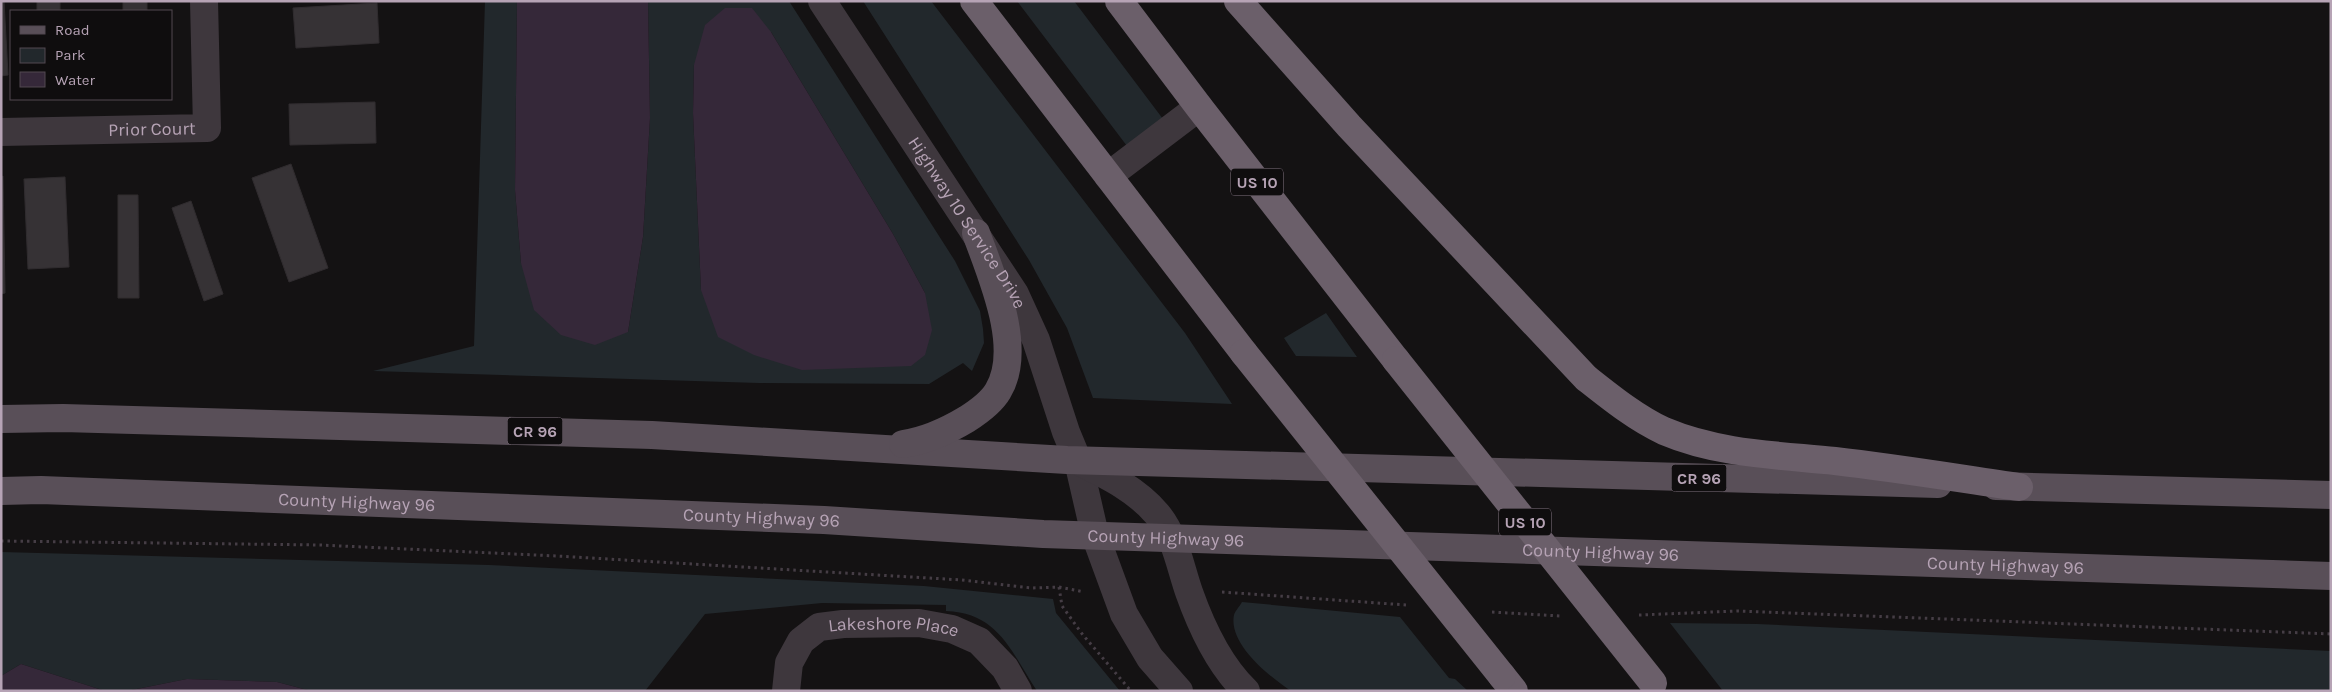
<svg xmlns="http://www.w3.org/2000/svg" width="2332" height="692" font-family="Karla,sans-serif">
  <rect width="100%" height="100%" fill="#141213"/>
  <path fill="#22282c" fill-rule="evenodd" d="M485,1H517L515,190L521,263L628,332L643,237L650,118L648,1H789L955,261L980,311L983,329L984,343L972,371L963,363L929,384L759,383L373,371L474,346ZM771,32L893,234L925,293L701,290L693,113L694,65Z
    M863,1H931L1185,333L1232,404L1093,398L1067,328L1029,260Z
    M1017,1H1074L1163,119L1127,146Z
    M1326,313L1357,357L1296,356L1284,338Z
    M1,552L489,565L924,586L1053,599L1056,613L1120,691H1037C1011,652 999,613 946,611V605L822,603L705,614L645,691H311L277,682L187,679L127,691H105L21,664L1,676Z
    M1242,602L1400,617L1449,678L1455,679L1468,691H1291C1270,677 1228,644 1234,615C1235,611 1240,606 1242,602Z
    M1670,623L1757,624L2331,651V691H1723Z"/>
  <path fill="#352839" d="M517,1H648L650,118L643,237L628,332L595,345L561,335L534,310L521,263L515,190Z
    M725,8H752L771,32L893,234L925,293L932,330L925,355L911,366L802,370L754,355L718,337L701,290L693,113L694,65L705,25Z
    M21,664L105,691H1V676Z
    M187,679L277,682L311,691H127Z"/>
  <path fill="#363235" stroke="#302c2f" d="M1,1H4L8,75L1,76Z
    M37,1H60V11H37Z
    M123,1H147V11H123Z
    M377,3L379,43L296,48L293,8Z
    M375,102L376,143L290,145L289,104Z
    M291,164L328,268L289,282L252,178Z
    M3,176L5,293L1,294V177Z
    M65,177L69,267L28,269L24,179Z
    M118,195H138L139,298H118Z
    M191,201L223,294L204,301L172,208Z"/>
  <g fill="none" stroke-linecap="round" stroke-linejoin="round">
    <path stroke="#453d45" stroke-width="3" stroke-dasharray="2.5 4" stroke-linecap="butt" d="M1,541L320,545L557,556L962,580L1032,588L1059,587L1084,592
      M1059,587L1062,606L1083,635L1131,691
      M1222,592L1406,605
      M1492,612L1560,616
      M1639,615L1738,611L2331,634"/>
    <g stroke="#3e373d" stroke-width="28">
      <path id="s1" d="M822,1L1015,294L1036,340L1066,432L1078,461L1095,535L1124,614L1150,658L1179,691"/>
      <path id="s2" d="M1,132L207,128L204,1"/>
      <path d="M1108,176L1199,107"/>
      <path d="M1078,461C1106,475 1136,489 1157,514C1175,535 1180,566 1189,592C1201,626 1219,665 1246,691"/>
      <path id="s3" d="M786,691L789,663L801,641L819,627L843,624L919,623L952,629L979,641L1005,668L1018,691"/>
    </g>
    <g stroke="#594f58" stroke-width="28">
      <path d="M1,419L63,418L652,435L1067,460L1938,484"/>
      <path d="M903,444C925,441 947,431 967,419C978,412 991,403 998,391C1024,348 991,275 976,233"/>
      <path d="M1996,486L2331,495"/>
      <path id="s4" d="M1,491L41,490L824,520L1043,534L2331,576"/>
    </g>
    <path stroke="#6b5f6a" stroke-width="28" d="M974,1L1244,353
      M1119,1L1199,107L1396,360
      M1238,1L1349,126L1586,378C1610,397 1636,418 1664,431C1718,454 1777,455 1835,461C1896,468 1957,478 2019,487
      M1502,676L1514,691"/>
    <path stroke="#6b5f6a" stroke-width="28" d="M1244,353L1502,676
      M1396,360L1653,683"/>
  </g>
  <g text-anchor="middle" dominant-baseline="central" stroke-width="4.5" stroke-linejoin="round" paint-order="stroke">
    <g fill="#0f0d0e" stroke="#847683" stroke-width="1">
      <rect x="1231" y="168.5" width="52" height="27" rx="4"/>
      <rect x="507.5" y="417.5" width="55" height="27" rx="4"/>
      <rect x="1671.5" y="464.5" width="55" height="27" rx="4"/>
      <rect x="1499" y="508.5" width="52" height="27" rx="4"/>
    </g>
    <g font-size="16" font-weight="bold" fill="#b6a3b5">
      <text x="1257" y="182">US 10</text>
      <text x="535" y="431">CR 96</text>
      <text x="1699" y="478">CR 96</text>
      <text x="1525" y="522">US 10</text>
    </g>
    <g font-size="18" fill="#b6a3b5" stroke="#0f0d0e">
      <text stroke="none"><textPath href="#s2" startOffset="151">Prior Court</textPath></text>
      <text stroke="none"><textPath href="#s1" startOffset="265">Highway 10 Service Drive</textPath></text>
      <text stroke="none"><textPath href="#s4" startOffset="356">County Highway 96</textPath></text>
      <text stroke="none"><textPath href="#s4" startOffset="761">County Highway 96</textPath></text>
      <text stroke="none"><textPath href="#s4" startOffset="1166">County Highway 96</textPath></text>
      <text stroke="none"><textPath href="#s4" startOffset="1601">County Highway 96</textPath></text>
      <text stroke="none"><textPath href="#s4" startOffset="2006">County Highway 96</textPath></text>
      <text stroke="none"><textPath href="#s3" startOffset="151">Lakeshore Place</textPath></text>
    </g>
  </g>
  <rect width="2332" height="692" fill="none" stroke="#b6a3b5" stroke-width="5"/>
  <rect x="10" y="10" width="162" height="90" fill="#0f0d0e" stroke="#524951"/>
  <rect x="20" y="26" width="25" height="8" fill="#594f58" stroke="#524951"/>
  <text x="55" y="35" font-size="15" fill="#b6a3b5">Road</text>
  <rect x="20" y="48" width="25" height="15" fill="#22282c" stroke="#524951"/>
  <text x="55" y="60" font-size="15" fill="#b6a3b5">Park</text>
  <rect x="20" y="72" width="25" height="15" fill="#352839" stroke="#524951"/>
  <text x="55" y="85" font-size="15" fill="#b6a3b5">Water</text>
</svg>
